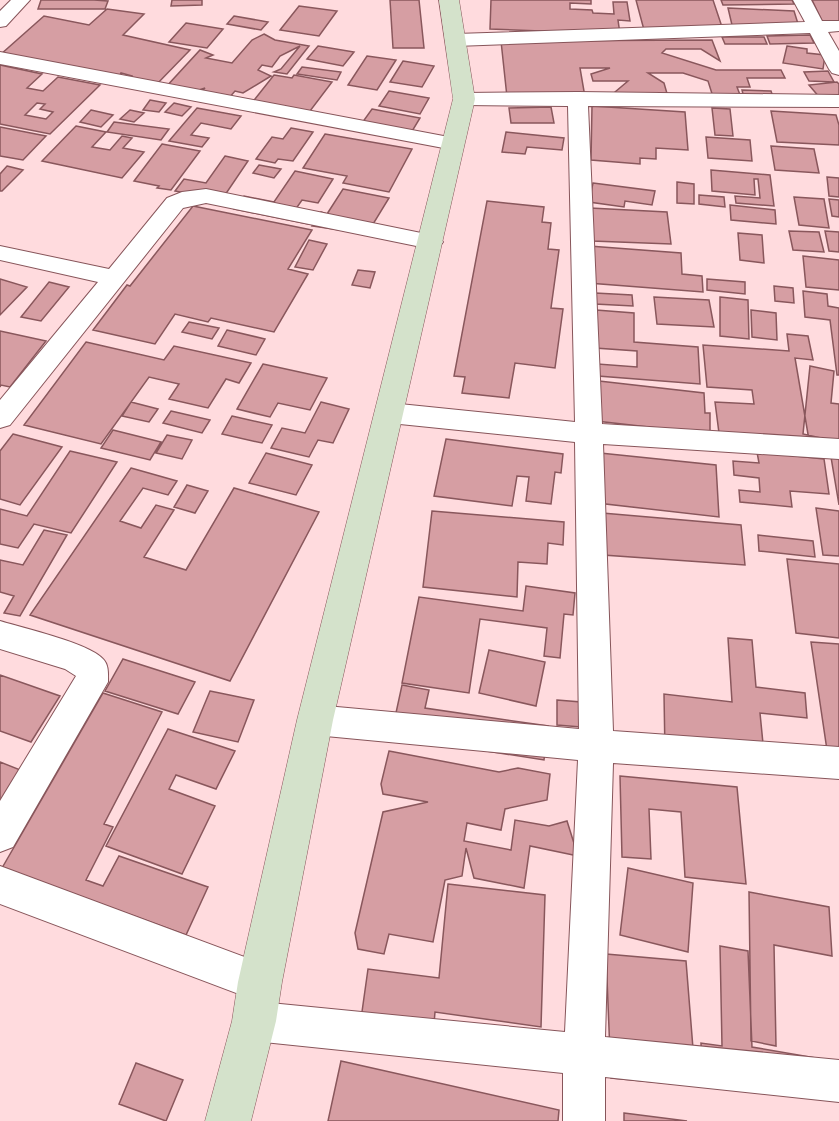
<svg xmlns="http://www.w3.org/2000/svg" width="839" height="1121" font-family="Literata,serif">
  <rect width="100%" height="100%" fill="#ffdbde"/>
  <path fill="#d69ea3" stroke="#89575c" stroke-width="1.5" fill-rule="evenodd" d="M41,0H94L108,1L105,9H38Z
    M172,0H202V5L171,6Z
    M390,0H419L424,48H393Z
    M491,0H591V4L570,3V9L592,10L593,13L614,14L613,2H627L630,21L618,20L620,34L490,29Z
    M636,0H713L723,30H644Z
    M721,0H792L794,4L723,5Z
    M812,0H839V25H824Z
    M299,6L337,11L319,36L280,30Z
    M728,8L794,11L799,27L732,25Z
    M107,9L144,14L123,35L190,50L155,86L130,80L132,76L121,73L118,79L0,55L44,16L89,25Z
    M234,16L268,22L261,30L227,24Z
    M186,23L223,29L207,48L169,42Z
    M264,34L275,40L309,46L287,74L274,72L281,69L300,46L280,56L272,67L262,65L258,70L271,76L243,93L235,91L228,99L199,94L205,88L193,92L165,88L200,50L213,55L206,58L232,63L252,40Z
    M810,35L814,43L770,44L767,36Z
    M722,37H764L767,44H725Z
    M712,40L720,61L701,49H666L662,53L716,70H781L785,78H747L750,87H737L742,100H714L708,81L683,73H648L664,83L668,97H616L615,92L628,81H593L591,74L610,68H580L585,97H507L501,41Z
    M318,46L354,52L343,66L307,59Z
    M787,46L807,49V53L825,55L823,69L783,63Z
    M367,56L396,60L377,90L348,85Z
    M403,61L434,66L422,87L390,82Z
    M0,65L42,74L27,88L43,91L58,77L100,85L50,134L0,124ZM37,103L45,104L40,109L53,112L46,119L25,115Z
    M302,67L341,72L337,80L297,74Z
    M828,71L834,82L809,81L804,72Z
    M274,75L292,78L294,75L332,82L307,115L251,104Z
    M837,82L839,84V96L820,98L809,85Z
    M742,90L771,91L775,103L745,102Z
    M389,91L429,98L420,114L379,106Z
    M150,100L166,103L159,112L143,110Z
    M174,103L191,107L182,116L165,112Z
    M592,106L685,112L688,150L656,148V159L640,158V164L591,160Z
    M551,107L554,123H511L509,108Z
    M197,108L241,116L231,129L201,123L191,135L209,138L202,147L169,141Z
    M712,108L730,109L733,136L715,135Z
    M372,109L420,118L411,133L362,123Z
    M91,110L113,115L101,127L80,122Z
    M130,110L144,113L134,122L120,119Z
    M771,111L836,115L839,125V145L777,142Z
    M114,122L169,129L161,140L107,132Z
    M76,126L106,132L92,147L110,150L122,136L132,138L123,148L144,152L122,178L42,161Z
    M0,127L46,136L23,160L0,156Z
    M291,128L313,132L293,161L278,159L275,163L256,159L272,137L283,139Z
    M506,132L564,138L562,150L527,147L525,154L502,152Z
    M325,134L412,149L389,192L343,183L347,176L303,168Z
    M706,137L750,140L752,161L708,158Z
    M162,144L200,151L171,190L157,188L159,186L134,181Z
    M771,146L814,149L819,173L775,170Z
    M225,156L248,161L225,195H195L175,191L184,179L206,183Z
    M259,165L281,169L274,178L253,173Z
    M7,166L23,170L2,191H0V174Z
    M711,170L770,175L774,206L736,203L735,196L760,198L758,179H754L755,195L712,191Z
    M295,171L333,179L318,203L302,200L295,210L314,214L308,224L234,209L244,196L274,202Z
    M827,177L839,178V197L829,196Z
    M677,182L694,184V204L677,203Z
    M593,183L655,191L652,205L625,201L624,207L589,202Z
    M343,189L389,198L367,234L312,226L321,212L327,214Z
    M699,195L724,197L725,207L699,204Z
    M794,197L824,199L829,228L799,225Z
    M829,199L839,200V217L832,216Z
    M487,201L544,207L542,222L551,223L548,249L559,250L551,308L563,309L555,368L515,363L509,398L462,393L465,377L454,376Z
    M730,205L775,210L776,224L731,220Z
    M193,206L312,230L288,269L308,274L274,332L211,318L208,322L175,314L155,344L93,330L127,285L130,286Z
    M590,208L667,212L671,244L592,241Z
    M789,231L819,232L824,252L793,250Z
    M825,231L839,232V252L829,251Z
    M738,233L762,235L764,263L740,260Z
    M309,240L327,244L313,270L295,267Z
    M589,246L681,253L682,274L702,276L703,292L588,283Z
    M803,256L839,260V290L806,287Z
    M358,270L375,272L370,288L352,285Z
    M0,279L27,287L0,315Z
    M707,279L745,282V294L707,290Z
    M49,282L69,287L41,321L21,317Z
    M774,286L793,288L794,303L775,301Z
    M803,291L827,294L828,306L839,308V375H837L830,320L805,317Z
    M595,293L632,295L633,306L595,304Z
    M654,297L709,300L714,327L657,324Z
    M720,297L748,300L749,339L720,336Z
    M596,310L634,313V342L698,347L700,384L598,376V364L637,367V351L595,348Z
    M751,310L776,313L777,340L752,337Z
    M189,322L219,328L212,339L182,332Z
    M227,330L265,339L256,355L218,346Z
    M0,331L46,341L10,387L1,385L0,387Z
    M787,334L808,336L813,360L795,358L809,440L719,433L715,402L754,404L752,390L707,387L703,345L789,351Z
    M86,342L164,360L174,346L251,363L239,383L226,379L208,408L169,399L179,384L149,377L101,444L24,425Z
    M263,364L327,378L310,410L278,403L270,417L237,409Z
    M810,366L834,371L831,403L839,404V442L803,434Z
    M599,381L704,393L705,413H710V434L596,421Z
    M131,402L158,409L149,422L122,416Z
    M321,402L349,409L333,443L318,440L309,457L271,448L282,428L305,433Z
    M171,411L210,420L202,433L163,423Z
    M232,416L272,425L262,443L222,434Z
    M113,430L161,442L150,460L101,448Z
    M13,434L62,447L20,505L0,499V451Z
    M167,435L192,440L182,459L156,453Z
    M446,439L563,454L561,473L555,472L551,504L526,501L529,477L517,476L512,506L434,496Z
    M70,451L117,462L71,533L34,524L18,548L0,544V509L27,516Z
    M757,452L824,459L829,494L790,491L792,507L740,502L739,490L760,492L759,478L734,475L733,461L759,463Z
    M266,453L312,465L296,495L249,483Z
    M600,453L716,465L719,517L597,503Z
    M831,457L839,458V505Z
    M131,468L177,481L168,495L143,488L120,521L141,528L156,505L174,510L144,557L186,570L234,488L319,512L230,681L30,615Z
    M187,485L208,491L195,513L174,507Z
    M816,508L839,511V556L823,555Z
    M432,511L564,522L563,545L548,543L547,564L518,562L517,597L423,587Z
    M602,513L741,525L745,565L603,555Z
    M44,530L67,535L20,616L4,613L14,596L0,592V560L23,565Z
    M758,535L813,541L815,557L759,551Z
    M787,559L839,564V638L796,633Z
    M526,586L575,593L573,615L564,614L560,658L544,656L547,628L480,619L469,693L402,683L419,597L523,611Z
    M728,638L752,640L756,687L805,693L807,718L760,713L765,764L665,753L664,694L732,702Z
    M811,642L839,644V751L827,750Z
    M489,650L545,662L536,706L479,693Z
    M123,659L195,682L178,714L105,691Z
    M0,675L60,696L31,742L0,731Z
    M402,685L429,690L425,708L548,726L544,760L391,736Z
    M210,691L254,700L238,742L193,732Z
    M103,693L162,712L104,824L113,827L86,880L103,886L119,856L208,887L186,935L2,868Z
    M557,700L581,702V727L557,725Z
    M168,729L235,751L216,789L176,775L169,789L215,806L182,874L106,846Z
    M389,751L499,772L518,768L550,774L547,800L505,809L501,830L467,823L464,841L511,850L515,820L549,826L567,821L578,856L530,846L524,888L474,878L466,848L462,876L445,880L433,942L389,934L384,954L358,949L355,933L383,812L428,802L383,794L381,784Z
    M0,762L28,773L0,819Z
    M620,776L737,787L746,884L685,877L681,812L649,809L651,859L622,857Z
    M628,868L693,883L688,952L620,935Z
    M448,884L545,895L541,1027L435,1012L433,1035L360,1026L368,969L439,978Z
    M749,892L829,907L832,956L774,945L776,1046L751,1041Z
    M720,946L748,951L752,1047L839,1062V1099L702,1074L701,1043L722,1046Z
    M606,954L686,961L696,1086L611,1078Z
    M341,1061L559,1110L558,1121H328Z
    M136,1063L183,1080L166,1121L119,1104Z
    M624,1113L687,1121H624Z"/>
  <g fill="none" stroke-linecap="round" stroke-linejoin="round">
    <defs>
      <path id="street" d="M11,0H30L6,26L0,27V11Z
        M793,0H811L822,21H839V31L828,32L839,51V75L832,73L829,69L810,33L456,46L449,44L447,40L449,36L456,34L805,22Z
        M0,52L454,138L461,140L464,144L461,148L454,150L0,64Z
        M578,92L839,95V107L588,106L602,424L839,439V459L603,444L613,731L839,747V779L613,763L605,1037L839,1060V1102L605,1077V1121H563V1073L254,1041L240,1035L234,1021L240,1007L254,1001L260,1002L0,904V866L274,968L280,982L274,996L260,1002L565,1032L578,760L315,735L303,731L298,720L303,709L315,705L579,729L575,442L390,423L381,420L377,413L381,406L390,403L575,422L568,106L464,105L457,103L454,99L457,95L464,93Z
        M206,189L431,235L439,237L443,242L439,247L431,249L206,203L183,208L10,425L0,428V400L98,282L0,260V246L109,269L167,198L182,192Z
        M0,621C23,628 89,643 103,659C109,665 108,674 108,682L13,847L0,852V801L76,676L65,669L0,649Z"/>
      <path id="secondary" d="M439,0H459L475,99L333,720L282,982L276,1021L251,1121H205L232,1021L238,982L297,720L453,99Z"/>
    </defs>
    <use href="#street" stroke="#87555a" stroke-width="2"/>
    <use href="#secondary" stroke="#87555a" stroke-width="1"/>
    <use href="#street" fill="#fff" fill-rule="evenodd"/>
    <use href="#secondary" fill="#d4e2cb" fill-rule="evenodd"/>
  </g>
</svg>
